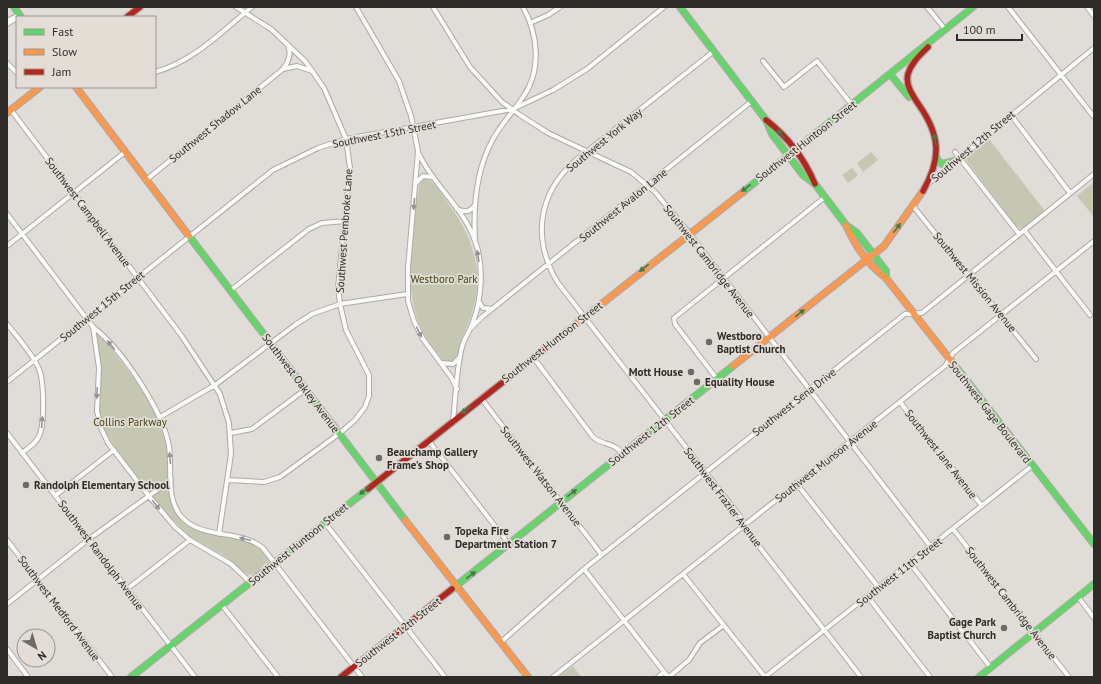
<svg xmlns="http://www.w3.org/2000/svg" width="1101" height="684" font-family="'PT Sans',sans-serif">
  <rect width="100%" height="100%" fill="#e0ddd9"/>
  <path fill="#c6c7b2" d="M988,138L1045,211L1022,229L1016,226L966,160V155Z
    M871,152L878,160L863,172L857,163Z
    M852,168L858,175L848,183L842,175Z
    M424,178C433,179 440,192 445,199C471,232 486,271 472,313C470,322 465,330 462,338C458,347 460,358 451,362H444C435,350 426,339 420,326C402,286 414,228 419,185Z
    M1094,182V217L1077,196Z
    M97,334H100C121,363 149,393 161,428C165,440 168,453 169,466C169,485 167,503 180,518C201,544 259,530 269,561L256,573L250,575L245,573L226,557L191,537L169,516L146,489L112,443L103,427L99,410L101,374Z
    M573,666L581,677H558Z"/>
  <g fill="none" stroke-linecap="round" stroke-linejoin="round">
    <defs>
      <path id="street" d="M356,7L399,81L411,116L418,151L408,268V301L414,321L423,339L451,377L457,389
        M433,7L470,67L502,102L520,115L548,133L631,172L655,192L689,233L931,547
        M927,7L945,29
        M1008,7L1094,117
        M1087,7L1094,16
        M530,23L548,15L560,7
        M7,24V21L19,15
        M7,24L17,18
        M714,51L576,160C537,194 532,240 558,283L742,519L747,531L861,677
        M763,61L784,87L817,61L852,105
        M7,63L17,73
        M283,69C289,62 292,52 287,44
        M155,72C193,62 222,31 252,7
        M11,110L181,335L220,394L229,423L231,454L219,534
        M1011,115L1070,193
        M955,152L1019,234
        M419,154C433,185 464,208 475,241C484,265 482,298 473,322C470,331 464,338 462,347C456,371 456,396 453,420
        M146,180L283,69L297,66L312,71
        M417,182L423,176L431,177
        M929,183L1094,48
        M913,206L1036,359
        M457,209C464,212 469,213 474,206
        M7,214L93,327C122,349 163,411 169,446C172,468 166,497 180,515C201,541 239,528 263,548L362,677
        M1024,230L1090,315
        M475,239C473,204 476,170 493,139C502,123 514,111 523,97C542,70 538,34 523,7
        M7,246L125,152
        M231,290L309,229L322,223L346,221
        M479,302L483,308L492,309
        M7,324C18,338 32,353 39,369C44,381 45,424 39,436C36,444 28,448 22,453
        M93,327L99,368L97,411L101,428L108,443L148,495L175,527L190,540L231,564L250,582
        M470,329L482,317L752,101
        M533,357L593,437C601,445 617,443 622,454
        M442,363L453,364L460,357
        M717,379L675,324L674,318L825,197
        M7,382L273,170L318,148L346,139L513,109L553,90L587,69L664,7
        M481,398L601,554
        M900,402L982,506
        M160,417L215,385L295,325L312,314L340,304L407,294
        M7,433L195,677
        M231,433L252,429L306,389
        M428,440L509,544
        M228,480L264,482L280,477L340,433L355,420L365,407L369,396V375L346,330L340,304L338,287L350,168L346,139L324,88L305,61L271,29L236,7
        M796,483L879,588
        M56,495L114,450
        M325,523L445,677
        M953,529L1069,677
        M7,540L112,677
        M910,563L991,668
        M584,569L668,677
        M683,574L765,677
        M127,589L190,540
        M868,597L930,677
        M1079,598L1094,618
        M7,604L89,539L171,480
        M222,605L278,677
        M501,642L584,569L905,314L922,313L1094,174
        M7,649L28,677
        M553,677L945,366L953,353L1094,241
        M658,677L664,672
        M669,677L689,660L700,643L724,625
        M765,677L1032,466"/>
      <path id="fast" d="M14,7L21,17
        M680,7L766,120L772,134L803,175L815,184L846,225L857,233L874,255L886,271V278
        M890,74L909,97
        M936,156L938,161L942,164L954,161
        M743,192L973,7
        M189,236L405,520
        M952,362L1094,544
        M452,589L733,366
        M131,677L368,489
        M979,677L1094,584"/>
      <path id="slow" d="M76,87L189,236
        M7,113L40,87
        M846,225C855,246 867,264 886,278L952,362
        M556,340L743,192
        M733,366L884,246L923,191
        M405,520L528,677"/>
      <path id="jam" d="M127,17L140,7
        M766,120C788,137 804,158 815,184
        M923,191C942,158 940,135 919,105C913,96 905,85 908,74C911,63 920,55 928,47
        M368,489L556,340
        M341,677L452,589"/>
    </defs>
    <use href="#street" stroke="#aca9a6" stroke-width="6"/>
    <use href="#fast" stroke="#aca9a6" stroke-width="8"/>
    <use href="#slow" stroke="#aca9a6" stroke-width="8"/>
    <use href="#jam" stroke="#aca9a6" stroke-width="8"/>
    <use href="#street" stroke="#fafaf9" stroke-width="4"/>
    <use href="#fast" stroke="#63d668" stroke-width="5.5"/>
    <use href="#slow" stroke="#ff974d" stroke-width="5.5"/>
    <use href="#jam" stroke="#b3261e" stroke-width="5.5"/>
  </g>
  <defs><path id="oneway-solid" d="M-6-.8H1V-3.2L6.5 0L1 3.2V.8H-6Z"/></defs>
  <g fill="#467845">
    <use href="#oneway-solid" transform="translate(781 134) rotate(-129)"/>
    <use href="#oneway-solid" transform="translate(935 139) rotate(-102)"/>
    <use href="#oneway-solid" transform="translate(746 188) rotate(142)"/>
    <use href="#oneway-solid" transform="translate(897 228) rotate(-53)"/>
    <use href="#oneway-solid" transform="translate(644 268) rotate(142)"/>
    <use href="#oneway-solid" transform="translate(800 313) rotate(-39)"/>
    <use href="#oneway-solid" transform="translate(466 410) rotate(142)"/>
    <use href="#oneway-solid" transform="translate(364 491) rotate(141)"/>
    <use href="#oneway-solid" transform="translate(572 493) rotate(-38)"/>
    <use href="#oneway-solid" transform="translate(471 575) rotate(-38)"/>
  </g>
  <g fill="#949391">
    <use href="#oneway-solid" transform="translate(414 204) rotate(95)"/>
    <use href="#oneway-solid" transform="translate(478 256) rotate(-99)"/>
    <use href="#oneway-solid" transform="translate(419 332) rotate(64)"/>
    <use href="#oneway-solid" transform="translate(111 345) rotate(-128)"/>
    <use href="#oneway-solid" transform="translate(97 393) rotate(93)"/>
    <use href="#oneway-solid" transform="translate(42 422) rotate(-86)"/>
    <use href="#oneway-solid" transform="translate(170 458) rotate(-95)"/>
    <use href="#oneway-solid" transform="translate(156 505) rotate(51)"/>
    <use href="#oneway-solid" transform="translate(245 539) rotate(-166)"/>
  </g>
  <g fill="#6c6a67" stroke="#e3ddd6" stroke-width="1.5">
    <circle cx="709" cy="342" r="4"/>
    <circle cx="691" cy="372" r="4"/>
    <circle cx="697" cy="382" r="4"/>
    <circle cx="379" cy="458" r="4"/>
    <circle cx="26" cy="485" r="4"/>
    <circle cx="447" cy="537" r="4"/>
    <circle cx="1004" cy="628" r="4"/>
  </g>
  <g text-anchor="middle" dominant-baseline="central" stroke-width="3.5" stroke-linejoin="round" paint-order="stroke">
    <g font-size="11" fill="#2e2c29" stroke="#e3ddd6">
      <text transform="translate(215 124) rotate(-39)">Southwest Shadow Lane</text>
      <text transform="translate(384 134) rotate(-11)">Southwest 15th Street</text>
      <text transform="translate(604 140) rotate(-39)">Southwest York Way</text>
      <text transform="translate(806 141) rotate(-38)">Southwest Huntoon Street</text>
      <text transform="translate(973 146) rotate(-40)">Southwest 12th Street</text>
      <text transform="translate(623 205) rotate(-39)">Southwest Avalon Lane</text>
      <text transform="translate(88 212) rotate(53)">Southwest Campbell Avenue</text>
      <text transform="translate(344 231) rotate(-86)">Southwest Pembroke Lane</text>
      <text transform="translate(709 261) rotate(52)">Southwest Cambridge Avenue</text>
      <text transform="translate(975 282) rotate(51)">Southwest Mission Avenue</text>
      <text transform="translate(102 306) rotate(-39)">Southwest 15th Street</text>
      <text transform="translate(552 342) rotate(-38)">Southwest Huntoon Street</text>
      <text transform="translate(301 383) rotate(53)">Southwest Oakley Avenue</text>
      <text transform="translate(794 402) rotate(-38)">Southwest Sena Drive</text>
      <text transform="translate(990 412) rotate(52)">Southwest Gage Boulevard</text>
      <text transform="translate(651 431) rotate(-38)">Southwest 12th Street</text>
      <text transform="translate(941 454) rotate(52)">Southwest Jane Avenue</text>
      <text transform="translate(826 461) rotate(-38)">Southwest Munson Avenue</text>
      <text transform="translate(541 476) rotate(52)">Southwest Watson Avenue</text>
      <text transform="translate(723 497) rotate(53)">Southwest Frazier Avenue</text>
      <text transform="translate(298 544) rotate(-39)">Southwest Huntoon Street</text>
      <text transform="translate(101 555) rotate(53)">Southwest Randolph Avenue</text>
      <text transform="translate(899 572) rotate(-38)">Southwest 11th Street</text>
      <text transform="translate(1011 603) rotate(52)">Southwest Cambridge Avenue</text>
      <text transform="translate(59 608) rotate(53)">Southwest Medford Avenue</text>
      <text transform="translate(398 632) rotate(-38)">Southwest 12th Street</text>
    </g>
    <g font-size="11" fill="#404213" stroke="#e3ddd6">
      <text x="444" y="279">Westboro Park</text>
      <text x="130" y="422">Collins Parkway</text>
    </g>
    <g font-size="11" font-weight="bold" fill="#2e2c29" stroke="#e3ddd6" text-anchor="start">
      <text x="717" y="336">Westboro<tspan x="717" dy="13">Baptist Church</tspan></text>
      <text x="683" y="372" text-anchor="end">Mott House</text>
      <text x="705" y="382">Equality House</text>
      <text x="387" y="452">Beauchamp Gallery<tspan x="387" dy="13">Frame's Shop</tspan></text>
      <text x="34" y="485">Randolph Elementary School</text>
      <text x="455" y="531">Topeka Fire<tspan x="455" dy="13">Department Station 7</tspan></text>
      <text x="996" y="622" text-anchor="end">Gage Park<tspan x="996" dy="13">Baptist Church</tspan></text>
    </g>
  </g>
  <rect width="1101" height="684" fill="none" stroke="#2e2c29" stroke-width="16"/>
  <rect x="16" y="16" width="140" height="72" fill="#e3ddd6" stroke="#9b9691"/>
  <rect x="24" y="29" width="20" height="6" fill="#63d668" stroke="#9b9691"/>
  <text x="52" y="36" font-size="12" fill="#2e2c29">Fast</text>
  <rect x="24" y="49" width="20" height="6" fill="#ff974d" stroke="#9b9691"/>
  <text x="52" y="56" font-size="12" fill="#2e2c29">Slow</text>
  <rect x="24" y="69" width="20" height="6" fill="#b3261e" stroke="#9b9691"/>
  <text x="52" y="76" font-size="12" fill="#2e2c29">Jam</text>
  <g transform="translate(36 648) rotate(142)"><circle r="19" fill="#e3ddd6" stroke="#9b9691"/>
  <path d="M0-3L7 15L0 10L-7 15Z" fill="#6c6a67"/>
  <text y="-6" font-size="11" font-weight="bold" text-anchor="middle" fill="#2e2c29">N</text>
  </g>
  <path d="M957 34v6h65v-6" fill="none" stroke="#2e2c29" stroke-width="2"/>
  <text x="963" y="34" font-size="12" fill="#2e2c29" stroke="#e3ddd6" stroke-width="3" paint-order="stroke">100 m</text>
</svg>
